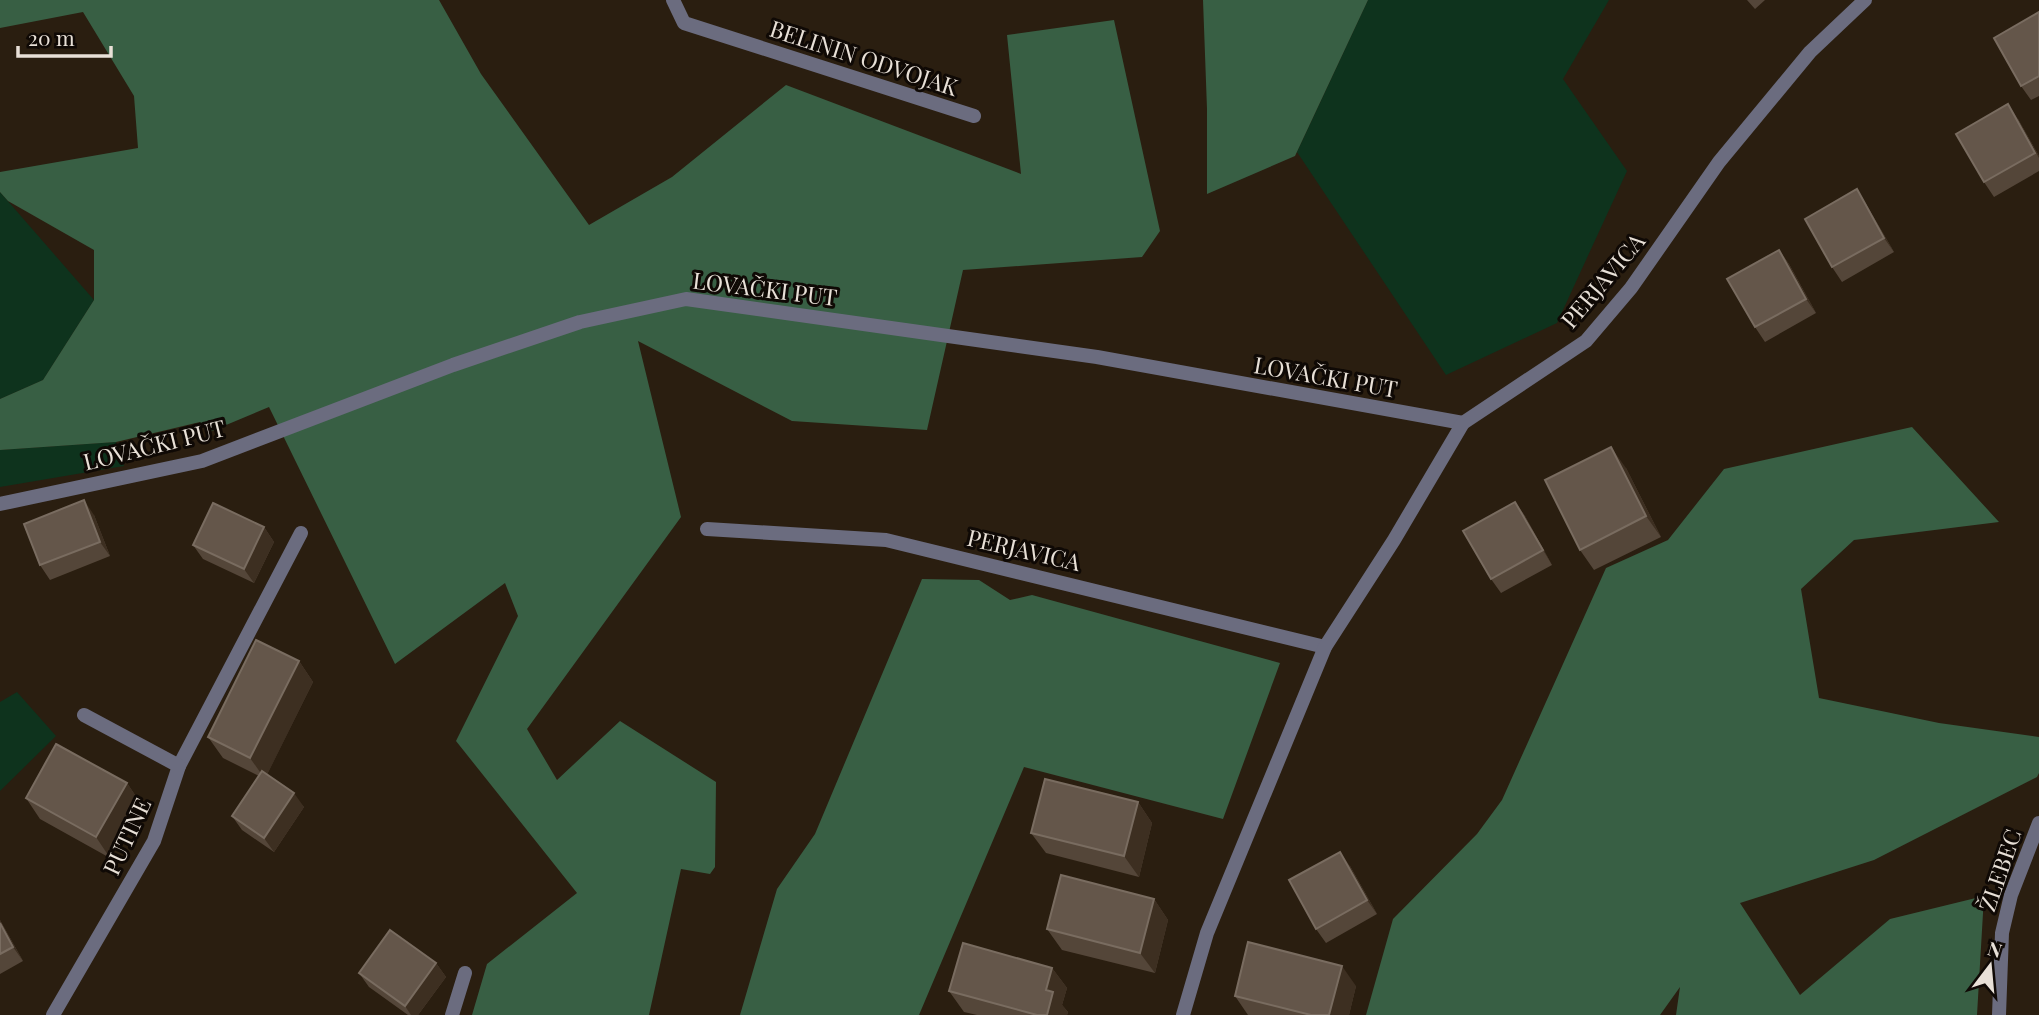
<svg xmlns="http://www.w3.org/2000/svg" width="2039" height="1015" font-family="'Playfair Display',serif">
  <rect width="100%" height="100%" fill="#2a1e10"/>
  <path fill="#0e331d" d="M1368,0H1609L1563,79L1627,171L1557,323L1446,375L1297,152Z
    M0,192L94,300L43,380L0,399Z
    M116,442L124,466L0,487V450Z
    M17,692L56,736L0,791V702Z"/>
  <path fill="#385f44" d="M0,0H439L481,74L589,225L672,177L786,85L1021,174L1007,35L1114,20L1160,231L1142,257L963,270L927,430L792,421L638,341L681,517L527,729L557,780L620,721L716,782L715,867L710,874L681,869L649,1015H472L487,964L577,893L456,741L518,616L505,583L395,664L269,407L207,433L200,422L116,442L0,450V399L43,380L94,300V250L8,201L0,192V172L138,148L134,96L83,12L0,28Z
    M1203,0H1368L1295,156L1207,194V109Z
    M1912,427L1999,522L1854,540L1801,589L1819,698L1939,723L2039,737V773L2037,777L1874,860L1740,903L1800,995L1890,919L1984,896L1977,1015H1676L1680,987L1660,1015H1366L1393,919L1477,834L1502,800L1606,568L1668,540L1724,469Z
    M922,579L979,580L1010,600L1032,595L1280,663L1223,819L1024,767L919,1015H740L777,889L815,834Z"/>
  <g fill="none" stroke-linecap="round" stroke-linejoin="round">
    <path stroke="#6b6c7f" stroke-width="14" d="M179,766L301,533"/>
    <path stroke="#6b6c7f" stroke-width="14" d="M673,0L684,23L974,116
      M0,504L202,461L453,365L580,322L686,299L1097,357L1463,423
      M707,529L886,540L1325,647
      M53,1015L154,841L179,766L84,715
      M452,1015L465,973
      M1999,1015L2002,933L2011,895L2039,823"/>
    <path stroke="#6b6c7f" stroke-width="14" d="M1183,1015L1207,933L1325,647L1394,540L1463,423L1586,341L1631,288L1719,162L1810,52L1865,0"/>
  </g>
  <path fill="#544639" d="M1747,0H1765L1755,9Z
    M2039,12V96L2031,100L2021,86Z
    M2018,119L2039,156V171L1994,197L1984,182Z
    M1857,189L1866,204L1894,252L1842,282L1832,267Z
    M1779,250L1789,264L1816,313L1765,342L1755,327Z
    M1626,468L1661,537L1594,570L1580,550Z
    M1515,502L1525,516L1552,565L1501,593L1491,579Z
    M94,515L110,556L50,580L40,565Z
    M264,527L274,542L254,583L203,559L193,545Z
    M299,661L313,682L267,774L304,807L274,852L242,830L232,816L259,776L223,758L208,737Z
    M127,783L141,804L110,858L40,819L26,798Z
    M1138,802L1152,823L1139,877L1046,853L1031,833Z
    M1350,866L1377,914L1326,943L1316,929Z
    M1154,899L1168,920L1155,973L1062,950L1047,929Z
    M0,920L23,961L0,974Z
    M436,963L446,977L418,1015H408L369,987L359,973Z
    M1052,968L1067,988L1062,1005L1068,1012L1067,1015H977L964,1012L949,991Z
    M1356,986L1349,1015H1248L1235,996Z"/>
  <path fill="#3d2f21" d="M2008,104L2018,119L2039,156V158Z
    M1857,189L1866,204L1894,252L1884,238Z
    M1779,250L1789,264L1816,313L1806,299Z
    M1611,447L1626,468L1661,537L1646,516Z
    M84,500L94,515L110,556L100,542Z
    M1515,502L1525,516L1552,565L1543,550Z
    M264,527L274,542L254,583L244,569Z
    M299,661L313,682L265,779L250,758Z
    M127,783L141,804L110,858L96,837Z
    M294,793L304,807L274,852L264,838Z
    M1138,802L1152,823L1139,877L1124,856Z
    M1340,852L1350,866L1377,914L1367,900Z
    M1154,899L1168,920L1155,973L1140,953Z
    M0,920L23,961L13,947L0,923Z
    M436,963L446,977L418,1015H411L405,1006Z
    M1342,966L1356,986L1349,1015H1329Z
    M1052,968L1067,988L1062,1005L1068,1012L1067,1015H1047L1046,990Z"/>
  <path fill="#64564a" stroke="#796c60" stroke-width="2" d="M2039,12V76L2021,86L1994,38Z
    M2008,104L2035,153L1984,182L1956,134Z
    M1857,189L1884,238L1832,267L1805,219Z
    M1779,250L1806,299L1755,327L1727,279Z
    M1611,447L1646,516L1580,550L1545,480Z
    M84,500L100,542L40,565L24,524Z
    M1515,502L1543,550L1491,579L1463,531Z
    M213,503L264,527L244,569L193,545Z
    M256,640L299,661L250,758L208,737Z
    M56,744L127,783L96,837L26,798Z
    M262,771L294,793L264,838L232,816Z
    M1045,779L1138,802L1124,856L1031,833Z
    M1340,852L1367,900L1316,929L1289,880Z
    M1061,875L1154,899L1140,953L1047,929Z
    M0,923L13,947L0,954Z
    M390,930L436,963L405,1006L359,973Z
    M1248,942L1342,966L1329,1015H1311L1235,996Z
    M963,943L1052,968L1046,990L1053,992L1047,1015H1037L949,991Z"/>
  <g text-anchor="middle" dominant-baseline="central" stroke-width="6" stroke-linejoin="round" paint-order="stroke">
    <g font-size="23" fill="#e8e0d7" stroke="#0f0905">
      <text transform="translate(864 57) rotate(18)">BELININ ODVOJAK</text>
      <text transform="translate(1602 280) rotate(-50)">PERJAVICA</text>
      <text transform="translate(765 288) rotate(7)">LOVAČKI PUT</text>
      <text transform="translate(1326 376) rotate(10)">LOVAČKI PUT</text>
      <text transform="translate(154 444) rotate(-14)">LOVAČKI PUT</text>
      <text transform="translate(1024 549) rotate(13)">PERJAVICA</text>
      <text transform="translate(126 836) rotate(-65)">PUTINE</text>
      <text transform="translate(1999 870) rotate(-71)">ŽLEBEC</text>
    </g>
  </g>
  <g transform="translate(1990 966) rotate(16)" stroke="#0f0905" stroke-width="5" paint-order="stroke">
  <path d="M0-5L12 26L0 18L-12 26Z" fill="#e8e0d7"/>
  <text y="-10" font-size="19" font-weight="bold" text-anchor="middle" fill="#e8e0d7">N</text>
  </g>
  <path d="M18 46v10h93v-10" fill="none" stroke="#e8e0d7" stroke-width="3.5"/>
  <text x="28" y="46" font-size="21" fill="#e8e0d7" stroke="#0f0905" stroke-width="5" paint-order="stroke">20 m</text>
</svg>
